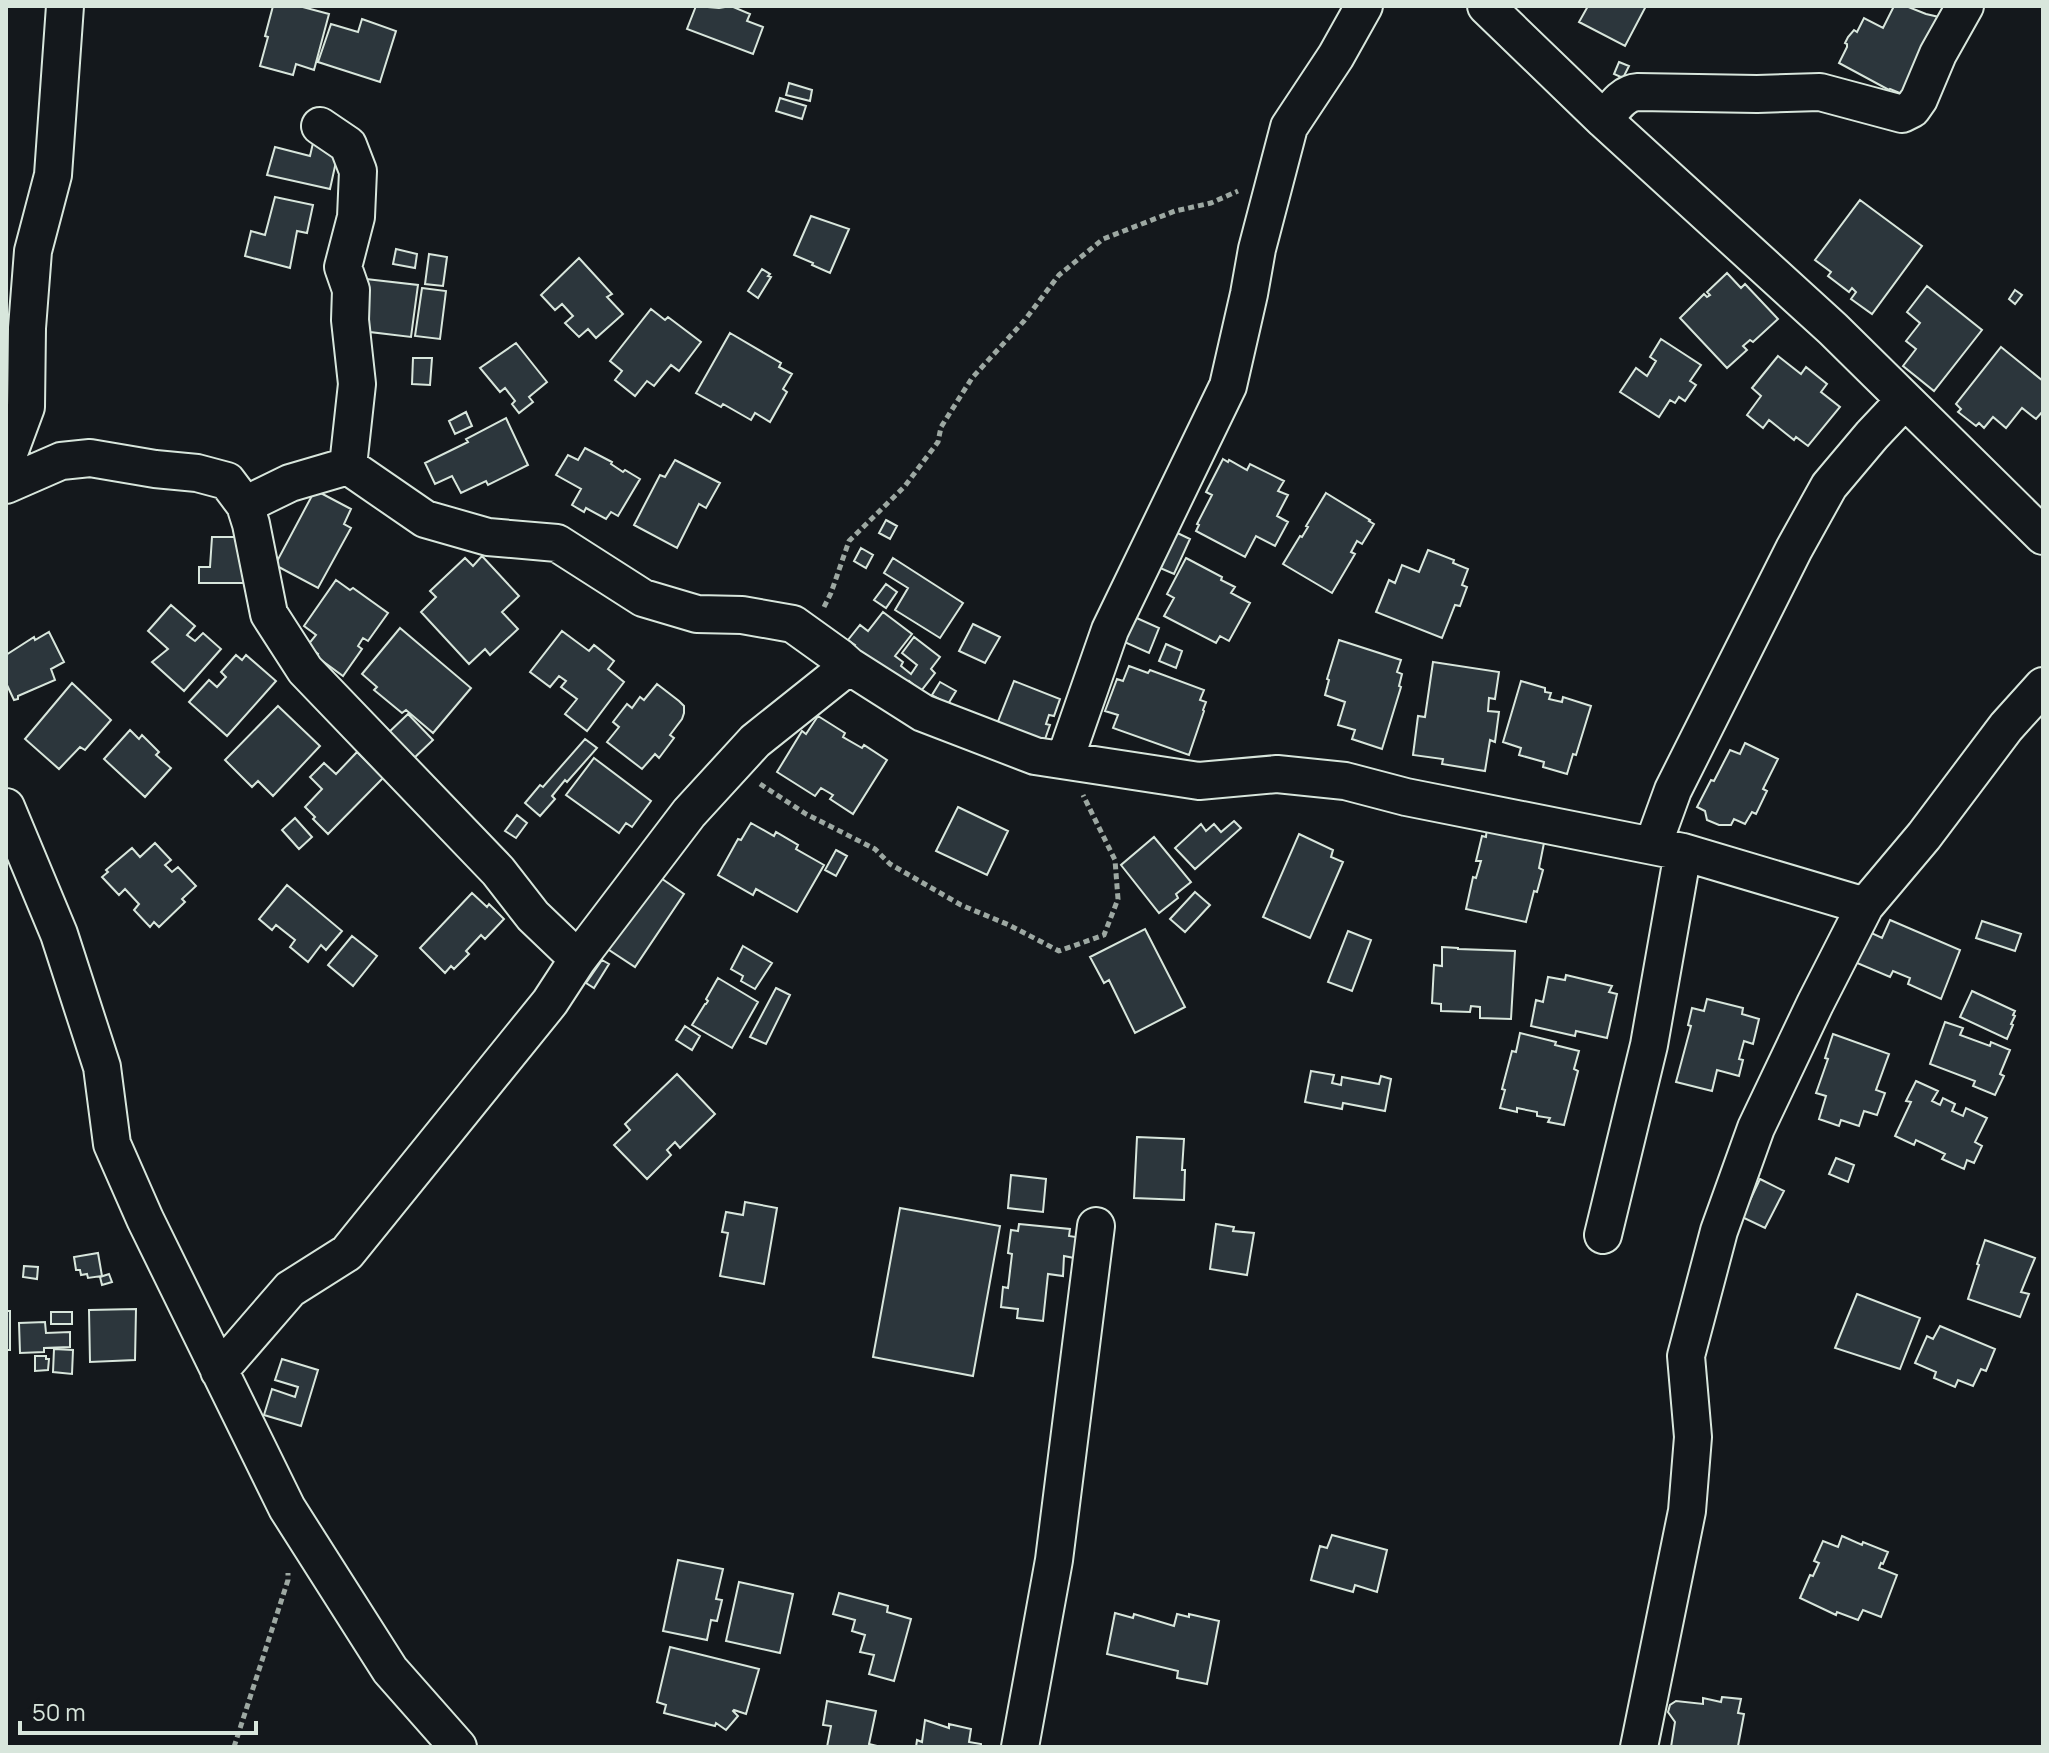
<svg xmlns="http://www.w3.org/2000/svg" width="2049" height="1753" font-family="Manrope,sans-serif">
  <rect width="100%" height="100%" fill="#14181c"/>
  <path fill="#2c363c" stroke="#d8e6dc" stroke-width="2" d="M273,6H299L329,14L314,70L296,64L293,75L260,66L268,37L265,36Z
    M696,6L719,8L731,6L750,14L747,21L763,27L753,54L687,29Z
    M1588,6H1646L1625,46L1579,22Z
    M1894,6H1906L1926,14L1939,17L1902,94L1890,89L1889,90L1839,63L1847,47V44L1845,43L1848,37L1854,30L1857,32L1864,18L1883,28Z
    M362,19L396,31L380,82L318,62L331,24L358,32Z
    M1619,62L1629,66L1623,78L1614,74Z
    M789,83L812,90L810,101L786,95Z
    M780,98L806,106L802,119L776,111Z
    M313,143L339,148L330,189L267,175L275,147L310,156Z
    M275,197L313,205L307,233L297,231L290,268L245,256L251,231L265,235Z
    M1860,200L1922,246L1872,314L1851,299L1856,292L1852,288L1849,292L1828,276L1831,272L1815,260Z
    M811,216L849,229L830,273L812,265L813,263L794,255Z
    M396,249L417,254L415,268L393,264Z
    M429,254L447,257L443,286L425,284Z
    M579,258L612,294L607,297L623,314L596,338L588,329L579,337L565,323L573,316L562,304L555,310L541,295Z
    M762,269L770,274L768,276L771,277L758,298L748,291Z
    M1727,273L1741,288L1745,284L1778,319L1753,342L1750,340L1743,346L1747,350L1727,368L1680,318L1704,294L1707,297L1710,295L1707,292Z
    M366,279L418,285L411,337L370,332V329L360,327Z
    M1927,286L1982,330L1934,391L1903,366L1916,349L1906,341L1920,323L1907,312Z
    M422,288L446,291L440,339L415,336Z
    M2015,290L2022,295L2015,304L2009,299Z
    M651,309L665,320L668,317L701,342L679,371L671,365L654,386L647,381L635,396L615,380L622,371L610,361Z
    M730,333L781,363L779,367L792,374L783,389L787,392L770,422L755,413L751,420L723,404L721,407L696,393Z
    M1661,339L1701,365L1690,381L1696,385L1685,401L1679,397L1675,403L1670,400L1659,417L1620,392L1636,368L1647,376L1656,361L1650,357Z
    M516,343L547,382L529,397L533,402L519,413L512,404L515,401L505,388L500,392L480,368Z
    M2001,347L2043,381V411L2036,419L2022,408L2006,428L1993,417L1984,428L1979,423L1976,426L1958,412L1961,409L1956,404Z
    M1778,356L1801,374L1806,367L1827,384L1821,392L1840,407L1808,446L1796,437L1794,440L1769,420L1763,428L1747,415L1761,396L1752,388Z
    M413,358H432L430,385L412,384Z
    M466,412L472,426L455,434L449,421Z
    M506,418L528,465L488,485L486,481L461,493L452,476L435,484L425,463L468,442L466,439Z
    M585,448L612,462L611,464L623,472L625,470L640,479L618,516L611,512L606,519L586,508L584,512L572,505L581,489L556,475L568,455L578,460Z
    M1223,459L1228,462L1229,460L1247,470L1250,464L1284,481L1278,491L1288,495L1277,516L1288,522L1275,546L1256,536L1245,557L1196,531L1199,525L1197,524L1212,495L1206,492Z
    M675,460L720,483L706,508L699,504L677,548L634,525L660,475L665,477Z
    M315,490L351,509L344,524L351,528L318,588L275,565Z
    M1326,493L1370,520L1369,521L1374,524L1362,544L1357,541L1351,552L1355,554L1332,593L1283,564L1300,536L1302,537L1308,527L1306,526Z
    M886,520L897,526L890,539L879,533Z
    M1169,529L1190,539L1174,574L1153,565Z
    M212,537H247L246,583H199V567H210Z
    M861,548L873,555L866,568L854,561Z
    M1428,550L1454,560L1453,563L1468,569L1462,585L1467,587L1460,606L1455,605L1442,638L1376,612L1389,580L1395,583L1402,565L1419,572Z
    M482,556L519,596L502,612L518,629L490,655L485,649L469,664L421,612L436,597L430,591L465,558L473,566Z
    M893,558L963,603L940,638L895,610L908,588L884,573Z
    M1186,558L1222,577L1221,580L1235,587L1231,593L1250,603L1229,641L1220,636L1216,643L1164,616L1174,598L1167,594Z
    M336,580L350,590L353,588L388,613L368,641L363,638L358,646L362,649L343,676L317,657L318,654L307,646L316,635L304,626Z
    M886,584L897,592L886,608L874,600Z
    M171,605L195,626L187,635L195,641L203,633L221,649L184,691L152,662L168,649L148,631Z
    M883,612L912,634L895,656L903,662L901,666L911,674L917,665L902,653L914,637L940,657L931,669L935,673L921,691L909,681L904,687L853,648L855,645L848,640L860,625L868,631Z
    M1130,615L1159,628L1149,653L1120,640Z
    M973,624L1000,637L985,663L959,651Z
    M400,628L471,688L433,733L406,710L402,713L374,690L377,687L362,674Z
    M562,631L589,651L594,645L614,661L608,669L624,682L587,731L565,714L577,699L561,687L566,681L559,676L550,687L530,672Z
    M49,632L64,662L51,669L55,680L18,696V699L14,700L6,683V655L34,637L35,640Z
    M1339,640L1401,660L1397,672L1402,674L1399,686L1401,687L1382,749L1352,739L1355,730L1338,725L1345,702L1325,695L1329,680L1327,679Z
    M1166,644L1182,651L1176,668L1159,661Z
    M236,655L242,660L246,655L276,681L227,736L189,702L209,680L217,687L226,677L221,672Z
    M1433,662L1499,672L1495,699L1489,698L1488,711L1499,712L1495,742L1490,740L1485,771L1442,764L1443,759L1413,755L1418,716L1425,717Z
    M1129,666L1148,673L1150,670L1204,690L1200,700L1206,702L1203,710L1204,711L1189,755L1113,728L1118,715L1105,711L1117,679L1123,681Z
    M1014,681L1060,699L1054,716L1049,715L1046,724L1050,725L1044,742L997,724Z
    M1521,681L1545,688V692L1551,693L1549,699L1562,702L1563,697L1591,706L1576,755L1573,754L1567,774L1543,767L1544,762L1519,755L1521,748L1503,742Z
    M940,682L956,691L948,704L932,695Z
    M72,683L111,720L85,750L80,747L59,769L25,739Z
    M657,684L679,701L684,706V713L682,719L670,735L674,738L659,758L655,754L642,769L607,742L619,727L613,722L627,704L632,708L640,697L644,700Z
    M278,706L320,746L273,796L258,781L252,787L225,760Z
    M408,714L433,740L412,760L387,734Z
    M818,716L845,733L843,737L862,748L864,745L887,760L853,814L830,799L833,795L821,788L815,796L777,772L802,731L806,734Z
    M130,730L139,739L142,735L159,752L156,755L171,768L145,797L104,759Z
    M585,739L597,748L567,782L565,780L552,796L555,799L540,816L525,803L540,785L543,787Z
    M1745,743L1778,759L1763,789L1767,791L1756,814L1752,812L1745,824L1734,819L1731,825H1719L1707,820L1705,811L1697,807L1711,780L1714,781L1730,750L1740,754Z
    M357,752L383,778L328,834L313,819L315,817L305,807L322,789L310,777L324,763L336,774Z
    M594,758L651,801L632,827L626,823L619,833L566,795Z
    M958,807L1008,831L987,875L936,851Z
    M517,815L527,823L516,838L505,831Z
    M295,818L312,837L299,849L282,830Z
    M1234,821L1241,828L1195,869L1175,848L1201,824L1206,831L1214,824L1221,832Z
    M751,823L774,836L776,832L798,845L796,849L824,865L797,912L756,889L753,895L718,875L738,839L741,840Z
    M1487,826L1546,833L1539,868L1543,870L1537,892L1534,891L1526,922L1466,909L1473,877L1476,878L1481,861H1476L1482,836L1486,837Z
    M1299,834L1333,850L1331,857L1343,862L1310,938L1263,917Z
    M1154,837L1191,882L1176,894L1178,898L1159,913L1121,865Z
    M155,843L171,860L165,865L172,872L178,867L196,886L182,899L185,902L159,927L154,922L150,927L134,910L139,904L125,889L119,895L102,877L108,872L106,870L132,848L140,857Z
    M836,850L847,856L836,876L825,870Z
    M655,874L684,894L635,967L606,948Z
    M287,885L342,931L326,950L321,945L308,962L290,947L295,940L276,925L272,930L259,919Z
    M1195,892L1210,905L1185,932L1170,919Z
    M472,893L487,907L489,904L504,919L485,939L481,935L466,951L469,954L454,969L451,966L445,973L420,948Z
    M1890,920L1960,950L1941,999L1908,984L1910,978L1893,971L1890,977L1850,960L1863,929L1882,938Z
    M1982,921L2021,934L2015,951L1976,938Z
    M1145,929L1185,1007L1135,1033L1109,980L1104,983L1090,957Z
    M1348,931L1371,940L1352,991L1328,982Z
    M352,936L377,956L353,986L328,965Z
    M743,946L772,963L755,989L741,981L743,976L731,969Z
    M1442,947L1458,948V949L1515,951L1511,1019L1480,1018V1007L1471,1006L1470,1012L1441,1011V1004L1432,1003L1434,965L1442,966Z
    M602,960L609,964L594,988L586,983Z
    M1566,975L1612,986L1609,992L1617,994L1607,1038L1576,1031L1575,1036L1531,1026L1536,1000L1543,1002L1548,977L1565,980Z
    M718,978L758,1002L732,1048L692,1025L705,1004H706L708,1001L706,999Z
    M776,988L790,995L766,1044L750,1037Z
    M1972,991L2015,1011L2013,1015L2015,1016L2011,1024L2013,1025L2007,1039L1960,1017Z
    M1707,999L1743,1008L1742,1014L1759,1019L1753,1044L1744,1041L1739,1059L1743,1060L1739,1076L1717,1070L1712,1091L1676,1082L1691,1026L1688,1025L1692,1008L1704,1011Z
    M1945,1022L1963,1028L1960,1035L1990,1046L1991,1042L2010,1050L2000,1074L2004,1076L1995,1095L1973,1086L1975,1081L1930,1064Z
    M685,1026L700,1036L692,1050L676,1040Z
    M1520,1033L1556,1042L1555,1045L1579,1051L1574,1069L1578,1071L1564,1125L1548,1122L1550,1118L1537,1116V1112L1517,1108V1112L1500,1108L1505,1090L1502,1089L1512,1051L1516,1052Z
    M1833,1034L1889,1054L1876,1090L1885,1093L1877,1115L1864,1111L1859,1126L1841,1120L1839,1126L1819,1119L1826,1096L1816,1093L1828,1059L1825,1058Z
    M1311,1071L1334,1075L1332,1083L1341,1085L1342,1077L1379,1084L1381,1076L1391,1079L1385,1111L1343,1103L1342,1109L1305,1102Z
    M677,1074L715,1114L680,1148L675,1142L667,1150L671,1155L647,1179L614,1145L630,1130L625,1124Z
    M1916,1081L1938,1091L1932,1101L1940,1105L1943,1098L1955,1104L1952,1111L1963,1116L1966,1108L1987,1118L1975,1142L1982,1146L1974,1163L1967,1160L1964,1169L1942,1159L1945,1154L1916,1140L1914,1145L1895,1136L1911,1102L1906,1101Z
    M1137,1137L1184,1139L1182,1170H1185L1184,1200L1134,1198Z
    M1836,1158L1854,1165L1848,1182L1829,1174Z
    M1011,1175L1046,1179L1043,1212L1008,1208Z
    M1760,1179L1784,1191L1765,1228L1742,1217Z
    M745,1202L777,1208L764,1284L720,1276L728,1233L722,1232L726,1212L743,1215Z
    M900,1208L1000,1226L973,1376L873,1357Z
    M1019,1224L1070,1229L1069,1236L1076,1237L1074,1258L1064,1256L1063,1276L1048,1274L1043,1321L1017,1318L1018,1309L1001,1307L1003,1287L1008,1288L1012,1254L1008,1253L1011,1230L1018,1231Z
    M1216,1224L1234,1227L1233,1231L1254,1233L1247,1275L1210,1269Z
    M1985,1240L2035,1258L2021,1292L2029,1294L2020,1317L1968,1299L1979,1265L1977,1264Z
    M98,1253L102,1276L88,1278L87,1274L81,1275L80,1270H76L74,1257Z
    M24,1266L38,1267L37,1279L23,1277Z
    M109,1274L112,1282L102,1285L100,1277Z
    M1857,1294L1920,1318L1900,1369L1835,1348Z
    M136,1309L135,1360L90,1362L89,1310Z
    M6,1311H10V1350H6Z
    M51,1312H72V1324H51Z
    M45,1322L46,1333L70,1332V1347L44,1348V1352L20,1353L19,1323Z
    M1940,1326L1995,1349L1986,1371L1981,1369L1973,1386L1958,1380L1955,1387L1934,1378L1936,1372L1915,1363L1927,1336L1933,1339Z
    M54,1349L73,1350L72,1374L53,1372Z
    M35,1356H46V1359H49L48,1370L35,1371Z
    M282,1359L318,1370L301,1426L264,1415L272,1389L295,1397L298,1387L275,1380Z
    M1332,1535L1387,1550L1377,1592L1355,1585L1353,1592L1311,1580L1320,1546L1327,1548Z
    M1842,1536L1862,1545L1863,1542L1888,1552L1883,1564L1881,1563L1879,1568L1897,1575L1881,1617L1863,1610L1858,1620L1837,1612L1836,1615L1800,1598L1810,1575L1813,1576L1819,1563L1814,1561L1823,1541L1838,1547Z
    M678,1560L723,1569L716,1599L722,1600L717,1621L711,1620L707,1640L663,1631Z
    M739,1582L793,1594L780,1653L726,1641Z
    M839,1593L888,1606L887,1612L911,1619L894,1681L869,1674L874,1655L860,1652L865,1635L852,1631L855,1620L833,1614Z
    M1115,1613L1133,1618L1134,1614L1174,1626L1177,1614L1189,1617V1614L1219,1621L1207,1684L1177,1678L1178,1671L1107,1654Z
    M670,1647L759,1669L746,1714L734,1710L733,1711L738,1716L726,1730L716,1723L715,1726L664,1713L666,1705L657,1702Z
    M1722,1697L1741,1699L1738,1713L1744,1714L1738,1746L1742,1747H1671L1675,1722L1668,1712L1670,1705L1676,1701L1703,1704V1698L1721,1702Z
    M827,1701L876,1711L869,1744L881,1747H827L831,1726L823,1725Z
    M925,1720L949,1728V1724L971,1729L969,1742L981,1744V1747H916L917,1740L922,1742Z"/>
  <g fill="none" stroke-linecap="round" stroke-linejoin="round">
    <defs>
      <path id="minor" d="M1486,6L1604,120L1833,329L2043,536
        M1604,120C1613,109 1622,93 1638,92L1757,94L1820,92L1902,114L1912,109L1919,99L1938,54L1965,6
        M320,126L348,145L358,171L356,217L343,267L351,290L350,320L357,384L348,466L425,519L488,537L557,543L643,598L697,614L742,615L793,624L839,657L849,666L923,713L1035,756L1199,781L1277,774L1345,781L1406,797L1683,852L1865,906
        M6,461L26,407L27,328L33,251L53,175L65,6
        M348,466L290,483L245,505L251,524L269,614L305,670L498,871L533,916L578,959
        M6,485L61,461L90,458L155,469L197,473L227,481L245,505
        M1065,759L1110,630L1228,386L1249,294L1257,249L1289,127L1336,56L1364,6
        M6,807L59,934L102,1067L112,1144L145,1219L287,1508L390,1670L458,1747
        M1653,845L1673,790L1794,549L1829,486L1872,435L1905,400
        M1603,1235L1649,1045L1683,852
        M219,1371L290,1289L347,1253L550,1002L578,959L689,813L755,741L849,666
        M1020,1747L1054,1560L1096,1226
        M1639,1747L1687,1511L1693,1437L1686,1356L1719,1231L1756,1128L1815,1004L1865,906L1924,836L2006,727L2043,686"/>
    </defs>
    <use href="#minor" stroke="#d8e6dc" stroke-width="40"/>
    <path stroke="#9da8a2" stroke-width="5" stroke-dasharray="6 4" stroke-linecap="butt" d="M824,607L831,593L849,541L905,486L938,442L941,427L972,378L1024,321L1059,275L1103,239L1175,211L1211,203L1238,191
      M760,784L806,814L875,849L890,864L961,905L1009,925L1059,951L1104,935L1118,899L1115,860L1083,795
      M234,1747L288,1580V1573"/>
    <use href="#minor" stroke="#14181c" stroke-width="36"/>
  </g>
  <rect width="2049" height="1753" fill="none" stroke="#d8e6dc" stroke-width="16"/>
  <path d="M20 1721v12h236v-12" fill="none" stroke="#d8e6dc" stroke-width="4"/>
  <text x="32" y="1721" font-size="24" fill="#d8e6dc" stroke="#14181c" stroke-width="6" paint-order="stroke">50 m</text>
</svg>
